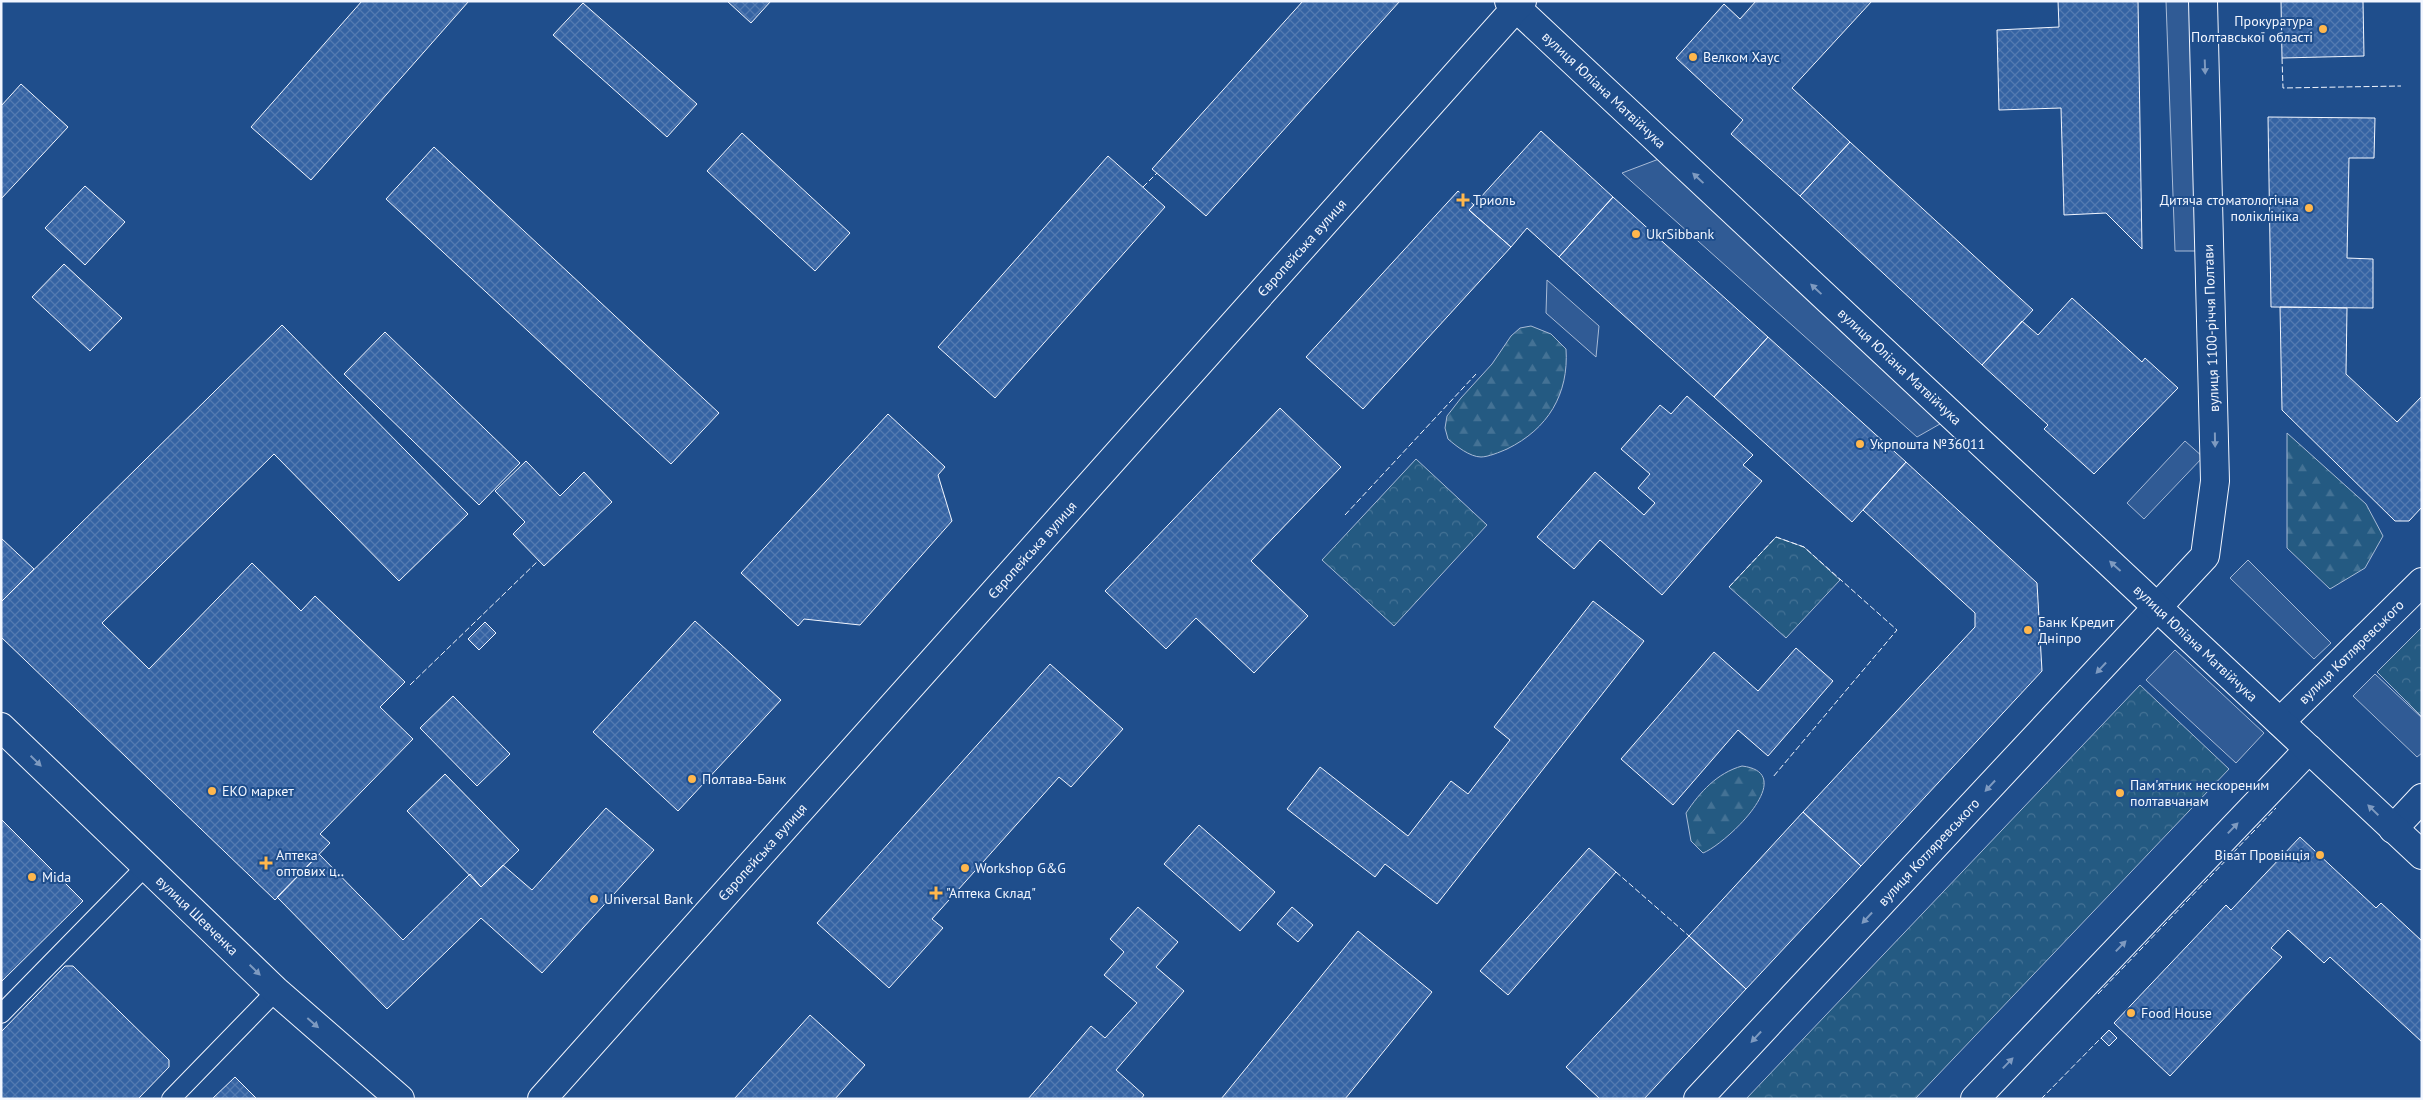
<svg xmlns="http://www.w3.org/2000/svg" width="2423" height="1100" font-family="'PT Sans',sans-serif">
  <defs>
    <pattern id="forest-firs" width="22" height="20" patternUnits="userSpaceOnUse" patternTransform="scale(1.25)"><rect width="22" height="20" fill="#245a82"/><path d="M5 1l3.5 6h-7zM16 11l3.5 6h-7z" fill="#447295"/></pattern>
    <pattern id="park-crowns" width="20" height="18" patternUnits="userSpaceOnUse" patternTransform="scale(1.25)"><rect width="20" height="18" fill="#245a82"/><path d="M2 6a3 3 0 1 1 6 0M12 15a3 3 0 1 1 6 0" fill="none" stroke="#447295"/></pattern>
    <pattern id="building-cross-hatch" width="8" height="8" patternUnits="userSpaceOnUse" patternTransform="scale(1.25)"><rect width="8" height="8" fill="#3563a3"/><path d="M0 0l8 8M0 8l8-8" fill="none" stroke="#537ab1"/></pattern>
  </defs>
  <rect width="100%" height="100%" fill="#1f4e8c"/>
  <path fill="url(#forest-firs)" stroke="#a8bbd7" d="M1531,326L1551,334L1566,349C1569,394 1548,429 1507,449C1500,452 1488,457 1481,457C1470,457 1456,446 1448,439L1445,428L1447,416L1461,398L1492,364L1511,336L1520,328Z
    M2287,433L2366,504L2383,536L2365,568L2330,589L2287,548Z
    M1742,766C1801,773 1726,844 1703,853L1691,841L1686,813C1700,792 1717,773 1742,766Z"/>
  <path fill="url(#park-crowns)" stroke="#a8bbd7" d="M1416,459L1487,525L1394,626L1322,560Z
    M1776,537L1804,547L1840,580L1786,638L1729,587Z
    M2422,627V717L2377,672Z
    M2140,685L2229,769L1915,1099H1746Z"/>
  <path fill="#305b95" stroke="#a8bbd7" d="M2166,1H2203L2209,251H2175Z
    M1672,154L1954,416L1917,437L1622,173Z
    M1547,280L1599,326L1596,357L1546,313Z
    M2185,441L2203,457L2144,519L2127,503Z
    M2248,560L2331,643L2314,659L2230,578Z
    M2175,650L2264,733L2236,763L2146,680Z
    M2375,674L2422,718V753L2417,757L2353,696Z"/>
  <path fill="url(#building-cross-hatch)" stroke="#f2f6ff" d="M362,1H469L311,180L251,127Z
    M727,1H771L751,23Z
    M1303,1H1400L1206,216L1152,169Z
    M1756,1H1872L1792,88L1850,142L1800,196L1731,134L1743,120L1676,58L1724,4L1740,19Z
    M2058,1H2138L2142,249L2106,213L2064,215L2061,108L1999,110L1997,30L2059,27Z
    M2281,1H2363L2364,56L2282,58Z
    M583,3L697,104L667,137L553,35Z
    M21,84L68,127L1,199V106Z
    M2268,117L2375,118L2374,158H2349L2347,258L2373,259V308L2271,307Z
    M1541,131L1613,197L1559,257L1527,228L1511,247L1469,210Z
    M742,133L850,233L815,271L707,171Z
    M1850,142L2033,310L1982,365L1800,196Z
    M434,147L719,413L671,464L386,199Z
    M1108,156L1165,207L995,398L938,347Z
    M85,186L125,222L85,265L45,228Z
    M1458,191L1474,205L1469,210L1511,247L1363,409L1306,357Z
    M1613,197L1768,337L1714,397L1559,257Z
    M64,264L122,318L90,351L32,297Z
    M2072,298L2142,362L2145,358L2178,388L2094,474L2044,429L2048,425L1982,365L2022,321L2038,335Z
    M2280,307L2347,308L2346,374L2397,422L2422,396V507L2409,521H2395L2282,410Z
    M282,325L468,514L399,581L274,454L102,623L149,669L252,563L301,611L315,596L405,682L380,707L413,739L320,834L330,843L275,900L1,637V602Z
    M385,332L520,463L479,505L344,374Z
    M1768,337L1906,462L1852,522L1714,397Z
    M1687,396L1753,455L1743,465L1762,481L1662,595L1600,540L1574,569L1537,537L1595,472L1644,515L1655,503L1638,488L1650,474L1621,449L1660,405L1671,414Z
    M1280,408L1341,467L1251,561L1308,616L1254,673L1196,618L1166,649L1105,591Z
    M888,414L945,467L938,475L952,521L860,625L804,619L798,626L741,573Z
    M526,461L560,496L584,472L612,502L544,566L513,534L525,522L495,491Z
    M1906,462L2037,583L2042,671L1861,866L1803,812L1975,627V613L1863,510Z
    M1,538L34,569L1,602Z
    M1593,601L1644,641L1437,904L1385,864L1375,877L1287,809L1320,767L1408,836L1451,781L1468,794L1510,740L1494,727Z
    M695,621L781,700L678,811L593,732Z
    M485,622L496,633L479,650L468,639Z
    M1796,648L1833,681L1768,756L1738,730L1673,805L1621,759L1714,652L1758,691Z
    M1050,664L1123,729L1071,787L1059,777L932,919L943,928L889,988L817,923Z
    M453,696L510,754L477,786L420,728Z
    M445,774L519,850L481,887L407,811Z
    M606,808L654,850L542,973L481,918L387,1009L277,897L319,854L403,940L470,874L481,887L503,865L532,890Z
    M1803,812L1861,866L1746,989L1689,936Z
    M1,819L83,901L1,982Z
    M1199,825L1275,892L1240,931L1164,864Z
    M2300,837L2376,908L2381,903L2422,941V1042L2330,957L2324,963L2288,930L2271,948L2282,957L2170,1076L2114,1023L2226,905L2231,910Z
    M1589,848L1616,872L1508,995L1480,971Z
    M1138,907L1178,942L1156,967L1184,991L1116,1070L1144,1095L1141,1099H1028L1091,1026L1105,1038L1137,1003L1104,975L1124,952L1110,939Z
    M1292,907L1313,925L1298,942L1277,924Z
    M1358,931L1432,992L1345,1099H1221Z
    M1689,936L1746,989L1644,1099H1600L1566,1067Z
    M65,966H73L169,1060V1067L138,1099H1V1032Z
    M810,1015L865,1065L835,1099H734Z
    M2109,1030L2117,1038L2109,1046L2101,1038Z
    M235,1077L257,1099H212Z"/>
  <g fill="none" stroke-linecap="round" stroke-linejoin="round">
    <defs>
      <path id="service" d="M1,1014L146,866
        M171,1099L276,991"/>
      <g id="minor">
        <path id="s1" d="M2280,722L2422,582"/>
        <path d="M2393,829L2422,798"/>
        <path id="s2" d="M1698,1099L2205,556L2215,481L2203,1"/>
        <path d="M1975,1099L2309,749"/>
      </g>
      <g id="tertiary">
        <path id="s3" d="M1509,1L2422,855"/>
        <path id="s4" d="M1,727L276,991L400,1099"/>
      </g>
      <g id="primary">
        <path id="s5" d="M542,1099L1522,1"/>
      </g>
    </defs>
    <use href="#service" stroke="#f2f6ff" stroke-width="20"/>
    <use href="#minor" stroke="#f2f6ff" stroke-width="30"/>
    <use href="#tertiary" stroke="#f2f6ff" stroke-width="30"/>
    <use href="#primary" stroke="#f2f6ff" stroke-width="30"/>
    <use href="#service" stroke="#1f4e8c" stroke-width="18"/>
    <use href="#minor" stroke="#1f4e8c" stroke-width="28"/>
    <use href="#tertiary" stroke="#1f4e8c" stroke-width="28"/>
    <use href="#primary" stroke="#1f4e8c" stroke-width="28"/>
    <path stroke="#f2f6ff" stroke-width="1" stroke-dasharray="6 2.5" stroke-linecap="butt" d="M2282,58L2283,88L2401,86
      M1143,187L1157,173
      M1345,515L1476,374
      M1729,587L1776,537L1804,547L1897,630L1773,777
      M410,685L539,560
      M1616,872L1689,936
      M2098,994L2276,808
      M2041,1099L2101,1038"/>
  </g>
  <defs><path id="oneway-solid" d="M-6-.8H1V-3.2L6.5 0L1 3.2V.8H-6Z" transform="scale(1.25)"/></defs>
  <g fill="#7e9ac0">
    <use href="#oneway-solid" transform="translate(2205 67) rotate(88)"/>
    <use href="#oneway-solid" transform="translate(1698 178) rotate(-137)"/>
    <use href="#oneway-solid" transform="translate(1816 289) rotate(-137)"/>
    <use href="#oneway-solid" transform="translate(2215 440) rotate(89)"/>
    <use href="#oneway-solid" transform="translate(2115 566) rotate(-138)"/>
    <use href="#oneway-solid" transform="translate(2101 668) rotate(133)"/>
    <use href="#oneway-solid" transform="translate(36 761) rotate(44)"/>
    <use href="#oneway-solid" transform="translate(1990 786) rotate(133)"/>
    <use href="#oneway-solid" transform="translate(2373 810) rotate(-136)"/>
    <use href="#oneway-solid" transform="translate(2233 828) rotate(-46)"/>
    <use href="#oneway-solid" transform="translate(1867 918) rotate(133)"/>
    <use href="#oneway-solid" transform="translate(2121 946) rotate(-46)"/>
    <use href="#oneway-solid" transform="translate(255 970) rotate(44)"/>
    <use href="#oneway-solid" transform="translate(313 1023) rotate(41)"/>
    <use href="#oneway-solid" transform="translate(1756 1037) rotate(133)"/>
    <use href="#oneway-solid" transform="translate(2008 1063) rotate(-46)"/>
  </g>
  <g fill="#ffb74d" stroke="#1f4e8c" stroke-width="2">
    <circle cx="2323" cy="29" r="5"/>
    <circle cx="1693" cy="57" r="5"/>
    <path d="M1460.5 192.5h5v5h5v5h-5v5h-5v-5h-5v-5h5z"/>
    <circle cx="2309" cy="208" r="5"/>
    <circle cx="1636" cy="234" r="5"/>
    <circle cx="1860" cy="444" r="5"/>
    <circle cx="2028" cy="630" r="5"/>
    <circle cx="692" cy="779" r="5"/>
    <circle cx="212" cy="791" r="5"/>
    <circle cx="2120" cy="793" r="5"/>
    <circle cx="2320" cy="855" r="5"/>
    <path d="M263.5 855.5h5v5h5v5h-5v5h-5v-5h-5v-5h5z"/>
    <circle cx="965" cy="868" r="5"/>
    <circle cx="32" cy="877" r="5"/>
    <path d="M933.5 885.5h5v5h5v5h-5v5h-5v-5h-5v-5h5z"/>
    <circle cx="594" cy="899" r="5"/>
    <circle cx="2131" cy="1013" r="5"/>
  </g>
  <g text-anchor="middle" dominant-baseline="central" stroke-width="4" stroke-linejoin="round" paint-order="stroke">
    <g font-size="14" fill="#f2f6ff" stroke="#1f4e8c" text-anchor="start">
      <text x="2313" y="21" text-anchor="end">Прокуратура<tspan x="2313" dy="16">Полтавської області</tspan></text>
      <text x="1703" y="57">Велком Хаус</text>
      <text x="1473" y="200">Триоль</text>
      <text x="2299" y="200" text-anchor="end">Дитяча стоматологічна<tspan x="2299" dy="16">поліклініка</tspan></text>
      <text x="1646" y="234">UkrSibbank</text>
      <text x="1870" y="444">Укрпошта №36011</text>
      <text x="2038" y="622">Банк Кредит<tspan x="2038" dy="16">Дніпро</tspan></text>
      <text x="702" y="779">Полтава-Банк</text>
      <text x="2130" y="785">Пам'ятник нескореним<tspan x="2130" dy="16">полтавчанам</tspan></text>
      <text x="222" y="791">ЕКО маркет</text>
      <text x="276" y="855">Аптека<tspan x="276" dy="16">оптових ц‥</tspan></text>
      <text x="2310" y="855" text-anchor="end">Віват Провінція</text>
      <text x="975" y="868">Workshop G&amp;G</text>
      <text x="42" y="877">Mida</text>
      <text x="946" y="893">"Аптека Склад"</text>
      <text x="604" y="899">Universal Bank</text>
      <text x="2141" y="1013">Food House</text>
    </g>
    <g font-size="14" fill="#f2f6ff" stroke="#1f4e8c">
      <text stroke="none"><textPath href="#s3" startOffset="130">вулиця Юліана Матвійчука</textPath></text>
      <text stroke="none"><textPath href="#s5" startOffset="1141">Європейська вулиця</textPath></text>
      <text transform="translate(2211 328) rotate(-92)">вулиця 1100-річчя Полтави</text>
      <text stroke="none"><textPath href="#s3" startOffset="535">вулиця Юліана Матвійчука</textPath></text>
      <text stroke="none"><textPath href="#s5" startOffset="736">Європейська вулиця</textPath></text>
      <text stroke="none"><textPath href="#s3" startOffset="940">вулиця Юліана Матвійчука</textPath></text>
      <text stroke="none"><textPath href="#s1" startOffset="100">вулиця Котляревського</textPath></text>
      <text stroke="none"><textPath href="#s5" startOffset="331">Європейська вулиця</textPath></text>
      <text stroke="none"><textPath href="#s2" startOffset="338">вулиця Котляревського</textPath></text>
      <text stroke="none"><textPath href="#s4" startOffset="272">вулиця Шевченка</textPath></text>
    </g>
  </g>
  <rect width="2423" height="1100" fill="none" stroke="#f2f6ff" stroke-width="5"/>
</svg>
